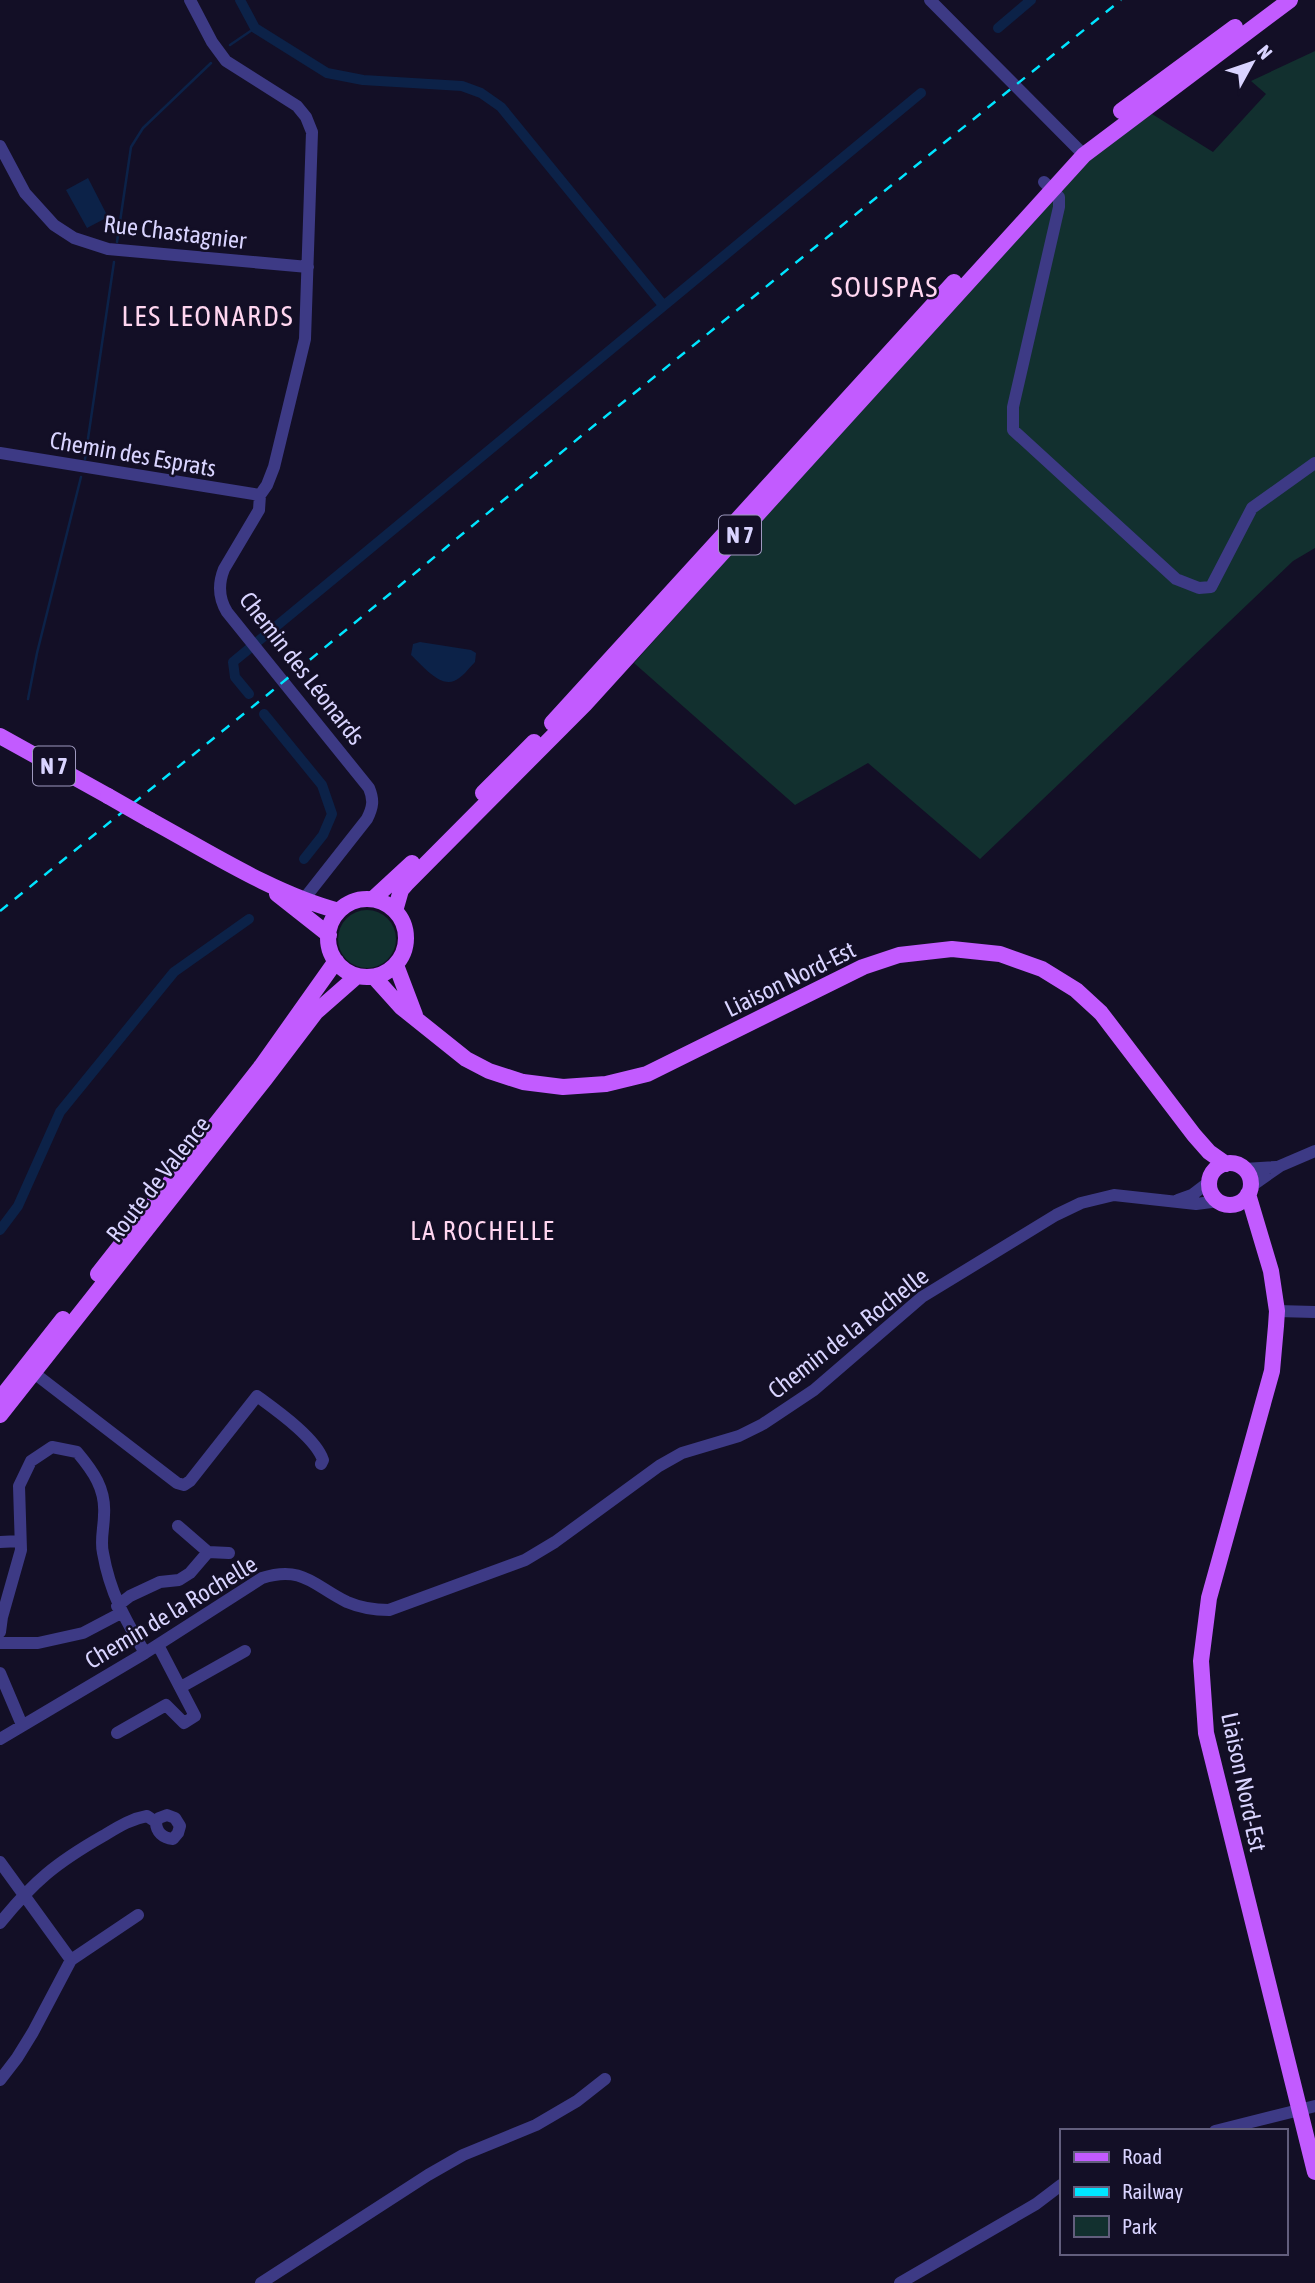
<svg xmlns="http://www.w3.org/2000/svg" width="1315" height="2283" font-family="'Asap Condensed',sans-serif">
  <rect width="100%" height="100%" fill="#130f26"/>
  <path fill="#12302f" d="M1315,51V548L1293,561L980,859L868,763L795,805L634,663L1078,165L1152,114L1213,152L1266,94L1251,81Z
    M338 939a29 29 0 1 1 58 0a29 29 0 1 1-58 0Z"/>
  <path fill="#0c2248" d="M88,178L108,217L87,228L66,190Z
    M420,642L471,650L476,653L475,662C469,668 462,678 454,681C439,687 421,664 411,655L413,644Z"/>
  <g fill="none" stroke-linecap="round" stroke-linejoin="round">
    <path stroke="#0c2248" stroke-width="2.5" d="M230,45L255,28
      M117,242L131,147L143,128L211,63
      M85,459L114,262
      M28,699L37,653L81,477"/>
    <path stroke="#0c2248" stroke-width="10" d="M240,0L255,28L327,73L363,80L462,86L481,93L501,107L663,305
      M998,28L1031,0
      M249,694L235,677L233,662L921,93
      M264,714L322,785L332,814L323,835L304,859
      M0,1230L18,1206L60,1112L174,972L249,919"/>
    <path stroke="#3d3a85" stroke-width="12" d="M190,0L212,42L226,61L297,106L306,117L312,132L305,339L274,467L267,485L260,495L259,510L224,569C218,584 219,599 227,612L369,788C374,800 373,807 367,819L304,899
      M930,0L1084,155
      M0,146L25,193L54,225L74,238L108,249L308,267
      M1044,182L1059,197V207L1013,407V430L1176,579L1199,588L1211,587L1252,508L1315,463
      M0,453L260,495
      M1244,1169L1276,1167
      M1250,1187L1280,1166L1315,1151
      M1178,1200L1192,1195L1209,1182
      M1277,1311L1315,1312
      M34,1373L177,1483L184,1485L190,1481L257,1396C276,1410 316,1438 323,1460L321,1464
      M0,1542L20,1541
      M208,1552L229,1553
      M117,1606L130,1596L160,1582L179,1580L190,1573L208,1552L178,1526
      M0,1632L2,1617L21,1550L19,1486L31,1461L52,1447L77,1452C93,1471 106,1489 104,1515C104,1527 100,1541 103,1553C110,1593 125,1619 145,1653
      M0,1643H38L83,1633L121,1613
      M0,1673L22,1725
      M181,1687L245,1651
      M117,1733L166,1705L184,1723L195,1716L158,1645
      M0,1739L145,1653L262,1578C303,1565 314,1586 347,1602C361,1608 374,1610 389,1610L525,1560L555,1542L659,1466L682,1453L739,1436L763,1424L814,1390L922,1297L1056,1215L1081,1203L1114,1195L1196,1204L1219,1201
      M0,1862L71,1960
      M0,1923C34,1881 56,1863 103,1836C118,1827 130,1819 147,1816L156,1822L159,1818L167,1815L175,1818L180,1826L178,1833L173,1839C163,1838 156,1832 156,1822
      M0,2080L17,2058L33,2032L71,1960L138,1915
      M1215,2131L1315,2106
      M261,2283L428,2175L463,2155L536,2125L577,2101L605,2079
      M900,2283L1036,2204L1061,2185"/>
    <path stroke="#c25bff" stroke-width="16" d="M1121,111L1235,27
      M552,723L954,282
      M0,736L108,796
      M483,793L534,742
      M150,820C209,852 274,894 339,911
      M277,894L329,935
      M373,899L412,863
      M328 938a39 39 0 1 1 78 0a39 39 0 1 1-78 0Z
      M395,911L401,890L407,883L585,704L1084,155L1290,0
      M396,965L415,1015
      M374,977L401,1007L466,1059L489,1071L523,1082L563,1087L606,1084L647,1074L863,967L899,955L952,949L1000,954L1042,969L1076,990L1101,1013L1194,1135L1209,1152L1226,1164
      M1209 1184a21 21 0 1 1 42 0a21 21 0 1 1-42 0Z
      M1248,1194L1271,1271L1277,1311L1276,1326L1272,1371L1209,1598L1201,1661L1206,1733L1315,2172
      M98,1274L260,1068L336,961
      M0,1399L63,1319
      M0,1415L265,1079L316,1012L357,976"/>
    <path stroke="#00e5ff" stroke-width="2.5" stroke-dasharray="10 9" stroke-linecap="butt" d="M0,911L272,691L580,437L1121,0"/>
    <path stroke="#c25bff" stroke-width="16" d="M108,796L150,820"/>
  </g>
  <g text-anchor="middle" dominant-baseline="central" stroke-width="5" stroke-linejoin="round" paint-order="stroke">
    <g fill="#130f26" stroke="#9e99be" stroke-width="2">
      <rect x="719" y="515.5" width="42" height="39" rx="5"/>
      <rect x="33" y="746.5" width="42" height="39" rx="5"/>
    </g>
    <g font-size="23" font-weight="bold" fill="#d9d4ff">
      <text x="740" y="535">N 7</text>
      <text x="54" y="766">N 7</text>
    </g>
    <g font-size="24" fill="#d9d4ff" stroke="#130f26">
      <text transform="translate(175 232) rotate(7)">Rue Chastagnier</text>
      <text transform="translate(133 454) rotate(10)">Chemin des Esprats</text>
      <text transform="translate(302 668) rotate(52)">Chemin des Léonards</text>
      <text transform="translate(790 979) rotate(-26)">Liaison Nord-Est</text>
      <text transform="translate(158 1179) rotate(-52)">Route de Valence</text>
      <text transform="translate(848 1333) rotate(-38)">Chemin de la Rochelle</text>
      <text transform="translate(171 1612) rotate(-31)">Chemin de la Rochelle</text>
      <text transform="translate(1244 1782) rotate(78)">Liaison Nord-Est</text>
    </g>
    <g font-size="26" letter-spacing="2" fill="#ffd6f0" stroke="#130f26">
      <text x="483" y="1231">LA ROCHELLE</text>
    </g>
    <g font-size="28" letter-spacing="2" fill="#ffd6f0" stroke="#130f26">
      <text x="885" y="287">SOUSPAS</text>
      <text x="208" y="316">LES LEONARDS</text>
    </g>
  </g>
  <rect x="1060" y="2129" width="228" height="126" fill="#130f26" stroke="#625e7d" stroke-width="2"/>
  <rect x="1074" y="2152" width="35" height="10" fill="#c25bff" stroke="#625e7d" stroke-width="2"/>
  <text x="1122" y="2164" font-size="21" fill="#d9d4ff">Road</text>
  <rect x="1074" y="2187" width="35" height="10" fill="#00e5ff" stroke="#625e7d" stroke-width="2"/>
  <text x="1122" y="2199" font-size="21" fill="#d9d4ff">Railway</text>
  <rect x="1074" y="2216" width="35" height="21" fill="#12302f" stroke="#625e7d" stroke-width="2"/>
  <text x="1122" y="2234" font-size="21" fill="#d9d4ff">Park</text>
  <g transform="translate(1252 63) rotate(50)" stroke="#130f26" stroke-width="5" paint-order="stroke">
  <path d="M0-5L12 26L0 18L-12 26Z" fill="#d9d4ff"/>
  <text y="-10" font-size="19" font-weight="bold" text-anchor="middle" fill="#d9d4ff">N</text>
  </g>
</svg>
